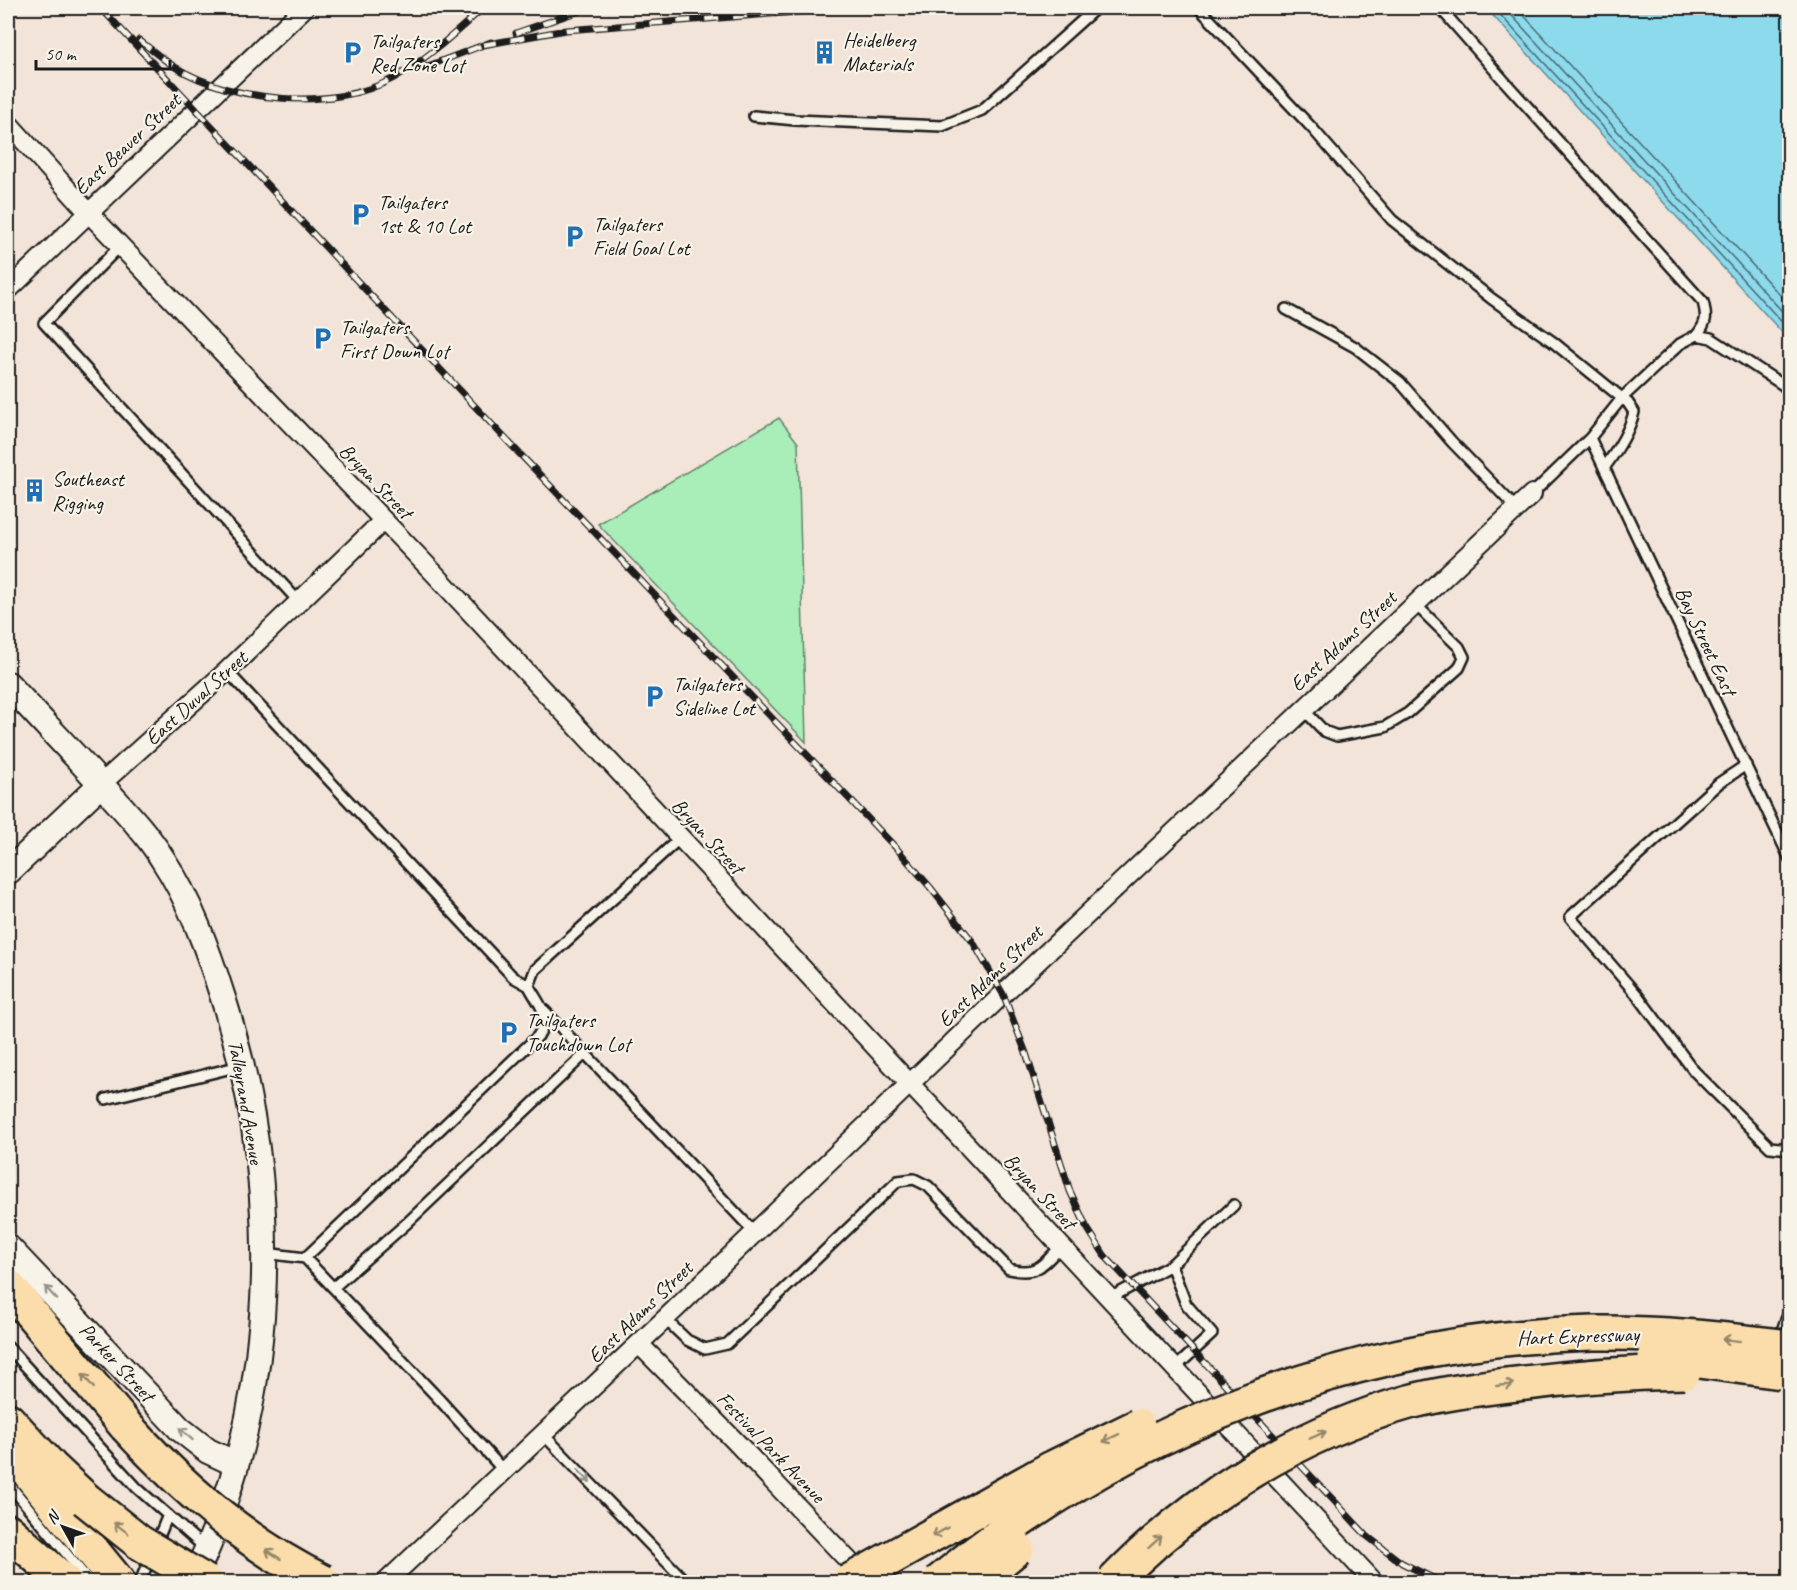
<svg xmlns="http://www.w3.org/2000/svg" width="1797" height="1590" font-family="Caveat,sans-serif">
  <rect width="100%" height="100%" fill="#f2e4d9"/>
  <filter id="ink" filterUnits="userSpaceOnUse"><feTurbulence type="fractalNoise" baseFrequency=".0167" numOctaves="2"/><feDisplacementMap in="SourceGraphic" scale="12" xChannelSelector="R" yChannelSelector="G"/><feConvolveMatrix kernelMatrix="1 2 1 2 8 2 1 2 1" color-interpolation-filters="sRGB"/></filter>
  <g filter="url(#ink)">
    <path fill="#a9eeb9" stroke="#62856a" stroke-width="1.5" d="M779,418L798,443L806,742L598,524Z"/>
    <path fill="#8ddaec" stroke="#608e99" stroke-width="1.5" d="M1486,8H1789V340Z"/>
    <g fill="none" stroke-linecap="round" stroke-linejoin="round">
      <path stroke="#49686f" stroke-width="1.5" d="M1494,8L1790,331
        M1505,8L1790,320
        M1517,8L1790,306"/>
      <defs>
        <path id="service" d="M1199,8L1312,128L1392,220L1492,299L1553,342L1628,403L1634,412C1629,433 1617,451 1604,468
          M1440,8L1506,83L1703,302C1707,317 1707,322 1697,335
          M754,116L795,120L942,126L982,110L1096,8
          M120,246L44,323L299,602
          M1286,309L1355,347L1400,382L1452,442L1516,508
          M1590,438L1790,859
          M1532,494L1590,438L1622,398L1680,344L1697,335L1711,338L1783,385L1790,392
          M227,671L513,977L529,986
          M1304,710L1324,731L1337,736L1385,727L1408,713L1459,668L1464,657L1459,647L1415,604
          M1746,765L1719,783L1570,917L1638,996L1694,1071L1770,1147L1790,1149
          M544,1010L755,1233
          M106,1099L240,1066
          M265,1253L305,1258L438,1398L504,1471
          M305,1258L538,1036C552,1013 539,1006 529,986L535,970L680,838
          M1171,1265L1186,1304L1212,1334L1175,1368
          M334,1287L407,1223L586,1053
          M1110,1298L1171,1265L1234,1205
          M665,1319L687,1340L705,1349L727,1344L898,1181L914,1179L928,1186L1009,1269C1037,1276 1043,1265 1061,1246
          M1779,1339L1790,1308
          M8,1347L137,1488L205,1548
          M543,1434L686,1582
          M8,1483L85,1576L93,1582
          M140,1582L168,1515"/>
        <path id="minor" d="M8,123L88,212L433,572L1374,1582
          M8,290L304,8
          M101,784L227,671L383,521
          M639,1344L734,1440L867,1580
          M386,1582L665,1319L1003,994L1532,494"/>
        <path id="tertiary" d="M8,684C41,720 76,756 109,793C128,814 147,834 162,858C190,900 208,950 223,998C284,1189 280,1400 192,1582
          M8,872L101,784
          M8,1247L180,1429L208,1451L236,1464"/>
        <path id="motorway" d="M8,1286L126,1426
          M8,1420L51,1467L85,1499
          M8,1447L118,1582
          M8,1531L65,1582"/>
      </defs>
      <use href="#service" stroke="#1c1c1c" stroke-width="14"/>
      <use href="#minor" stroke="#1c1c1c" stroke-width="22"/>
      <use href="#tertiary" stroke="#1c1c1c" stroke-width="28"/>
      <use href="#motorway" stroke="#1c1c1c" stroke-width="38"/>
      <use href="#service" stroke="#f7f3e8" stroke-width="9"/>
      <use href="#minor" stroke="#f7f3e8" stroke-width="18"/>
      <use href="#tertiary" stroke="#f7f3e8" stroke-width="24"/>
      <use href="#motorway" stroke="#faddab" stroke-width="33"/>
      <defs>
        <path id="rail" d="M101,8L517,451L898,850L930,887L973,942L1003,994L1026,1053L1070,1191L1086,1226L1105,1256L1367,1536L1402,1563L1441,1582
          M965,8H970
          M516,33L588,8
          M139,40C151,49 162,59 175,67C233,102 333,112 394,78C427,59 455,33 483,8
          M483,45L566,30L848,8
          M415,71L491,42"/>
      </defs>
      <use href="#rail" stroke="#1c1c1c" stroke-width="7"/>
      <use href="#rail" stroke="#f7f3e8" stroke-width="4.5" stroke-dasharray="14" stroke-linecap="butt"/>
      <defs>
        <path id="motorway-bridge" d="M1655,1355L1781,1372
          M126,1426C183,1489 247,1545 324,1582
          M85,1499L139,1542L206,1582
          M848,1582L1052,1468L1138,1426
          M939,1582C1123,1428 1353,1339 1593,1333C1659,1332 1724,1339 1790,1347
          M976,1582L1017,1548
          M1113,1582C1195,1498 1295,1434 1409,1402C1444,1393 1480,1388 1517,1384C1572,1377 1628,1373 1684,1372"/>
      </defs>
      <use href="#motorway-bridge" stroke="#1c1c1c" stroke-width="38" stroke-linecap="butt"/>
      <use href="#motorway-bridge" stroke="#faddab" stroke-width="33"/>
    </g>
    <defs><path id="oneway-shaft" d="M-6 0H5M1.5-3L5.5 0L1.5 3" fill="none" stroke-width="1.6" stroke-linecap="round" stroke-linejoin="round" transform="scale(1.5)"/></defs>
    <g stroke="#94928c">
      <use href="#oneway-shaft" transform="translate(51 1293) rotate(-133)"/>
      <use href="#oneway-shaft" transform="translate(186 1434) rotate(-138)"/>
      <use href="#oneway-shaft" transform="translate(584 1476) rotate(46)"/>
    </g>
    <g stroke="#96866b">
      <use href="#oneway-shaft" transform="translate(1731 1340) rotate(-173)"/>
      <use href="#oneway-shaft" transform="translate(88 1381) rotate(-130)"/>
      <use href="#oneway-shaft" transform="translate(1505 1385) rotate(-6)"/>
      <use href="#oneway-shaft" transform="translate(1318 1435) rotate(-24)"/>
      <use href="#oneway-shaft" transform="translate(1111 1438) rotate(155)"/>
      <use href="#oneway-shaft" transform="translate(121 1528) rotate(-143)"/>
      <use href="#oneway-shaft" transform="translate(940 1532) rotate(150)"/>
      <use href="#oneway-shaft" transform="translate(1155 1542) rotate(-42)"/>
      <use href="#oneway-shaft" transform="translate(273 1554) rotate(-147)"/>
    </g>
  </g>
  <defs>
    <symbol id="building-bare" viewBox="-9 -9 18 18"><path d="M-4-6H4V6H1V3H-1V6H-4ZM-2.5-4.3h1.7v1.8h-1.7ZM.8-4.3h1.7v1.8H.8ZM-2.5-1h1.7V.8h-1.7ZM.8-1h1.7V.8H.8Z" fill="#1f6fb2" stroke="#f7f3e8" stroke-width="2.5" paint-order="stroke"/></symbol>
    <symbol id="parking-bare" viewBox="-9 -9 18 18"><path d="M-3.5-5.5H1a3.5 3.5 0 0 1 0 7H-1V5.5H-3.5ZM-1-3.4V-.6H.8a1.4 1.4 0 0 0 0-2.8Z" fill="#1f6fb2" stroke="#f7f3e8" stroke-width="2.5" paint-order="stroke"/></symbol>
  </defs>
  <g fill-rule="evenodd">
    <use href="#building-bare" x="808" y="36" width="33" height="33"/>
    <use href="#parking-bare" x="336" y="36" width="33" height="33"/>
    <use href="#parking-bare" x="344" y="198" width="33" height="33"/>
    <use href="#parking-bare" x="558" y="220" width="33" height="33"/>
    <use href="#parking-bare" x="306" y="322" width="33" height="33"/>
    <use href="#building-bare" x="18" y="474" width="33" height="33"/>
    <use href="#parking-bare" x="638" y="680" width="33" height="33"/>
    <use href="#parking-bare" x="492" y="1016" width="33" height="33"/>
  </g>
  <g text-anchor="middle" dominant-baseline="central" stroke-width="4.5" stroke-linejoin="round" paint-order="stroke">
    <g font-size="21" fill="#1c1c1c" stroke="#f7f3e8" text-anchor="start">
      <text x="843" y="40">Heidelberg<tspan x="843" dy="24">Materials</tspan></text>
      <text x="370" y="41">Tailgaters<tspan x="370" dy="24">Red Zone Lot</tspan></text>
      <text x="378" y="202">Tailgaters<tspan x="378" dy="24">1st &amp; 10 Lot</tspan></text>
      <text x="593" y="224">Tailgaters<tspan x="593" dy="24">Field Goal Lot</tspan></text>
      <text x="340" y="327">Tailgaters<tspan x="340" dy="24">First Down Lot</tspan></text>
      <text x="52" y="479">Southeast<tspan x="52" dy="24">Rigging</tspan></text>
      <text x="673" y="684">Tailgaters<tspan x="673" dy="24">Sideline Lot</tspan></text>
      <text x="526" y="1020">Tailgaters<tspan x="526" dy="24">Touchdown Lot</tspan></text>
    </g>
    <g font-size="21" fill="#1c1c1c" stroke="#f7f3e8">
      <text transform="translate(127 144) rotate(-43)">East Beaver Street</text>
      <text transform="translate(376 481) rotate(46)">Bryan Street</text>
      <text transform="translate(1343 641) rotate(-43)">East Adams Street</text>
      <text transform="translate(1706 641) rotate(65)">Bay Street East</text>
      <text transform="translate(196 698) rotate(-42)">East Duval Street</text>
      <text transform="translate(708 836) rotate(47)">Bryan Street</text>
      <text transform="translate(990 976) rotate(-44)">East Adams Street</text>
      <text transform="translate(246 1102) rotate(80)">Talleyrand Avenue</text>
      <text transform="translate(1040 1191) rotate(47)">Bryan Street</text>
      <text transform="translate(640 1312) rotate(-44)">East Adams Street</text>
      <text transform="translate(1578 1336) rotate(-2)">Hart Expressway</text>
      <text transform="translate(117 1362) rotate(47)">Parker Street</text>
      <text transform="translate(771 1447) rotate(46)">Festival Park Avenue</text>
    </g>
  </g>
  <rect width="1797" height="1590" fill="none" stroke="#f7f3e8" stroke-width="30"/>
  <rect x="15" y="15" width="1767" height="1560" fill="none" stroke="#1c1c1c" stroke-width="2" filter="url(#ink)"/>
  <g transform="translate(63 1527) rotate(310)" stroke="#f7f3e8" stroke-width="4.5" paint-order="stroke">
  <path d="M0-4.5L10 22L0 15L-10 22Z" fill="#1c1c1c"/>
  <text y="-9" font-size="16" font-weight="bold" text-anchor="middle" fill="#1c1c1c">N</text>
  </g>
  <path d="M36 60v9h134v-9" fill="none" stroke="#1c1c1c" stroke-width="3"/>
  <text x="45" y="60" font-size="18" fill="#1c1c1c" stroke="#f7f3e8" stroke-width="4.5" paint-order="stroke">50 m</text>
</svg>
